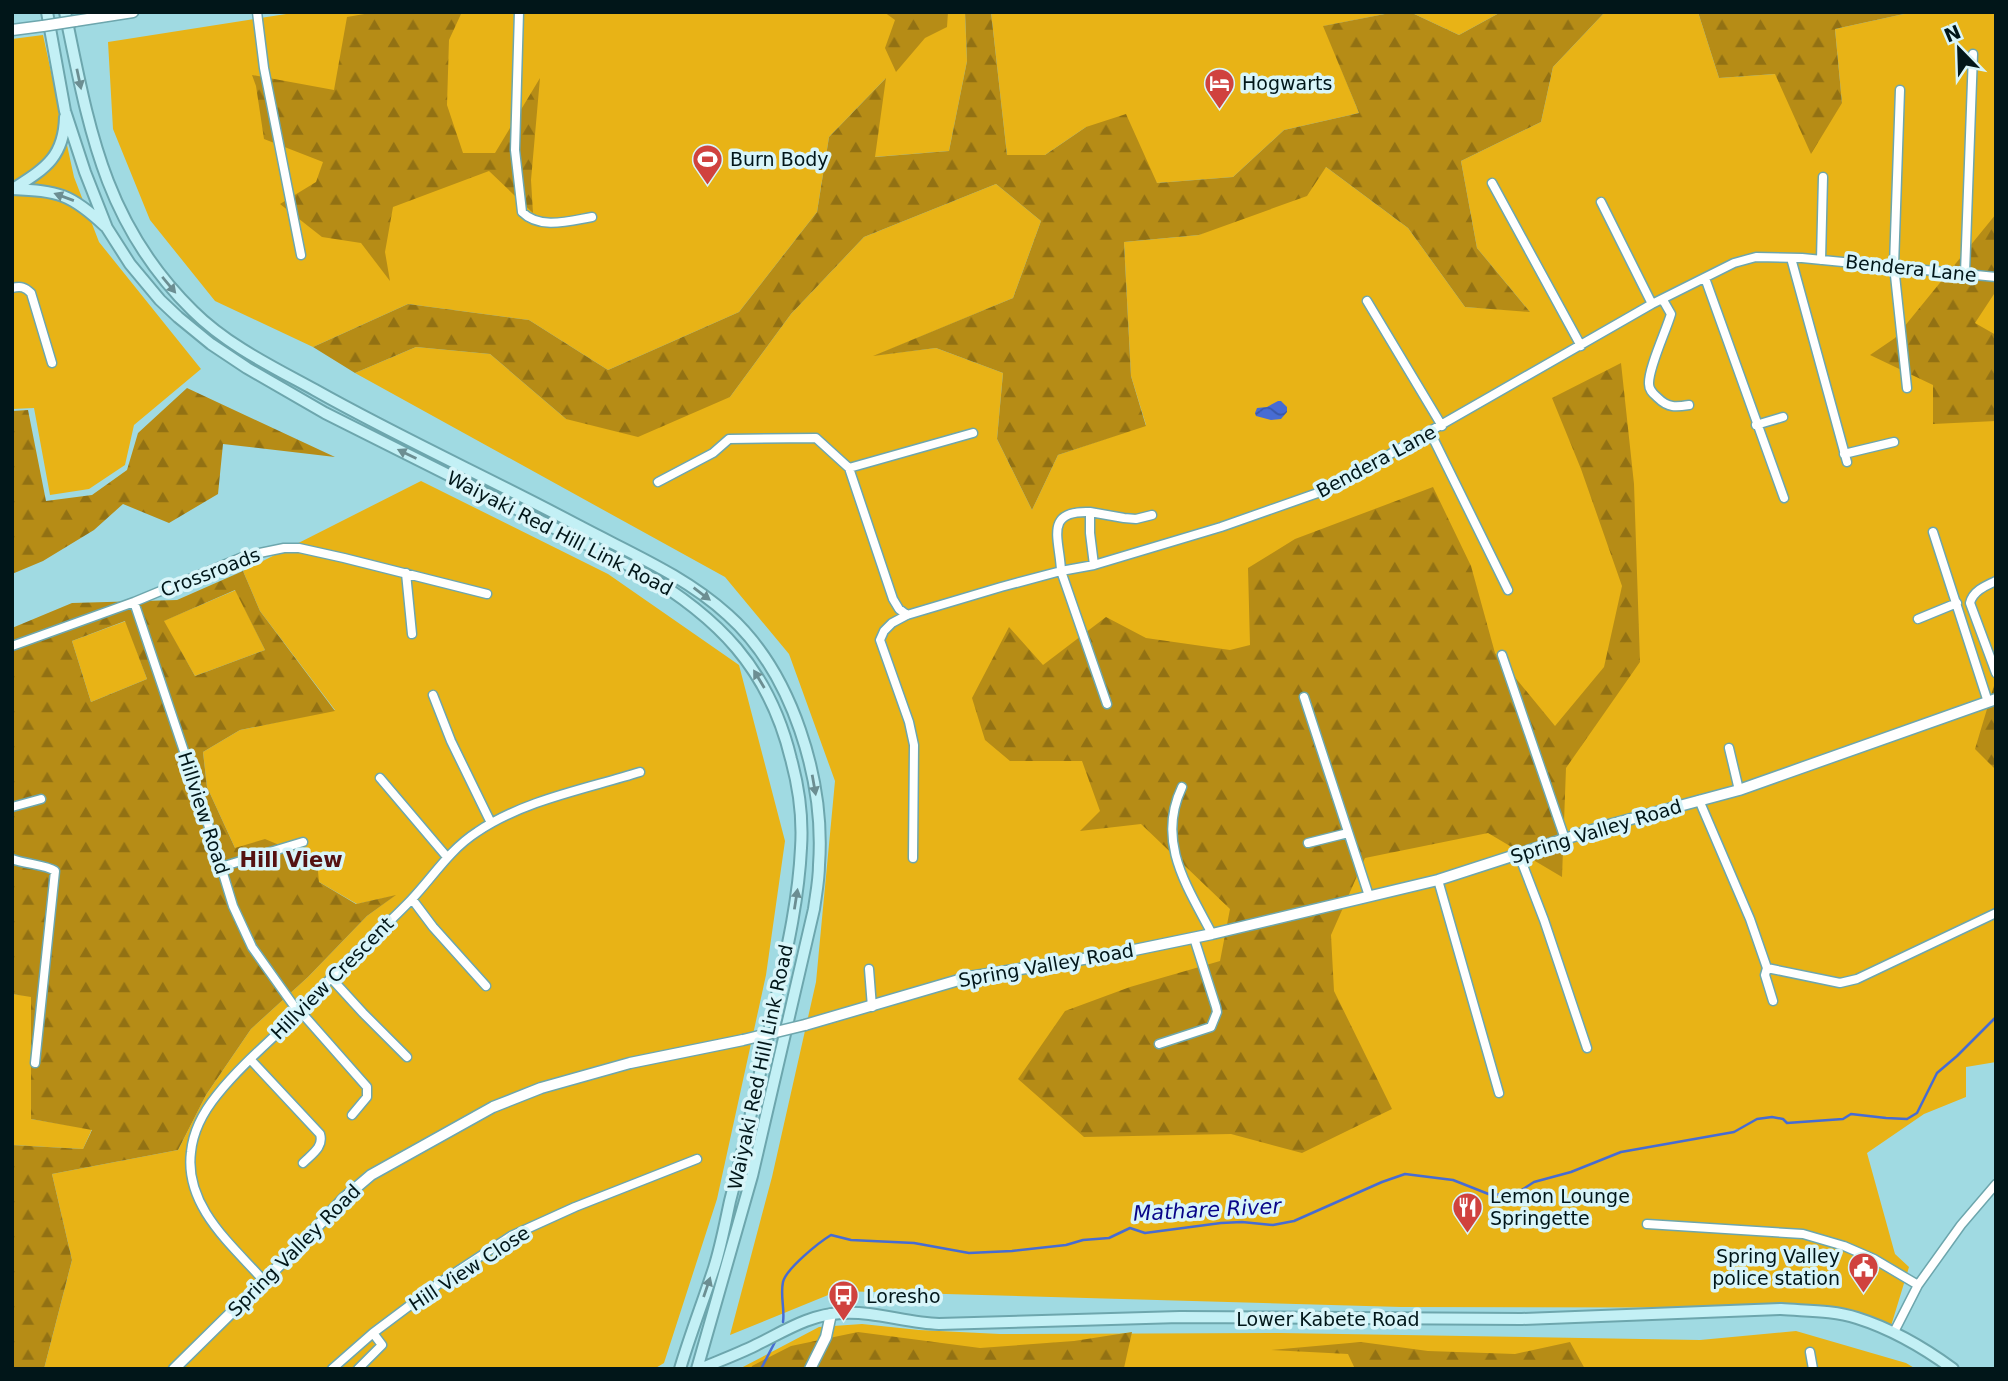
<svg xmlns="http://www.w3.org/2000/svg" width="2008" height="1381" font-family="'DejaVu Sans',sans-serif">
  <defs>
    <pattern id="forest-firs" width="22" height="20" patternUnits="userSpaceOnUse" patternTransform="scale(1.75)"><rect width="22" height="20" fill="#b68c16"/><path d="M5 1l3.5 6h-7zM16 11l3.5 6h-7z" fill="#927113"/></pattern>
    <pattern id="water-waves" width="16" height="10" patternUnits="userSpaceOnUse" patternTransform="scale(1.75)"><rect width="16" height="10" fill="#476cd3"/><path d="M0 5q4-4 8 0t8 0" fill="none" stroke="#3958aa"/></pattern>
  </defs>
  <rect width="100%" height="100%" fill="#a0dae2"/>
  <path fill="#e8b316" d="M299,12H965L967,61L949,151L874,157L885,79L829,137L817,212L739,312L608,370L529,320L408,304L313,347L215,301L150,220L113,129L108,42Z
    M991,12H1395L1324,26L1359,113L1284,130L1233,177L1157,183L1086,127L1045,155H1007Z
    M1410,12H1501L1459,35Z
    M1605,12H1698L1719,78L1775,74L1842,103L1835,29L1913,12H1996V1062L1966,1067V1097L1924,1114L1867,1153L1895,1254L1909,1267L1891,1326L1842,1308L1401,1307L838,1291L730,1335L772,1177L816,982L835,781L789,654L725,577L355,373L416,347L490,354L566,419L730,397L791,314L864,237L996,184L1041,221L1013,298L877,355L936,348L1003,373L997,439L1032,510L1058,455L1146,425L1131,376L1124,242L1199,235L1326,167L1408,228L1465,307L1529,311L1477,248L1461,161L1541,122L1553,67Z
    M43,35L74,177L99,242L201,369L134,425L125,465L89,489L50,495L34,408L12,409V39Z
    M421,481L608,574L739,665L785,841L766,975L717,1199L664,1363L654,1369H44L72,1260L52,1174L178,1150L206,1095L251,1029L308,977L367,916L394,896L357,904L319,882L235,848L207,787L203,752L240,730L335,710L260,611L243,571Z
    M236,590L265,650L195,676L163,621Z
    M126,621L147,679L91,702L72,641Z
    M12,994L31,996V1119L92,1129L83,1149L12,1145Z
    M862,1324L919,1330L1000,1334L1280,1333L1700,1340L1796,1331L1906,1363L1916,1369H739L819,1327Z"/>
  <path fill="url(#forest-firs)" fill-rule="evenodd" d="M376,12H464L461,14L449,40L447,105L463,153H495L540,78L531,180L533,213L489,171L393,207L385,252L390,281L361,243L322,237L280,204L316,182L323,162L264,139L256,86L252,75L334,90L347,17Z
    M884,12H948L947,27L925,38L896,72L885,48L895,20Z
    M965,12H991L1007,155H1045L1086,127L1126,114L1157,183L1233,177L1284,130L1359,113L1323,26L1395,12H1410L1459,35L1501,12H1605L1553,67L1541,122L1461,161L1477,248L1530,312L1465,307L1408,228L1326,167L1307,196L1199,235L1124,242L1131,376L1146,426L1058,455L1032,510L997,439L1003,373L936,348L873,356L1013,298L1041,221L996,184L864,237L791,314L730,397L638,437L566,419L490,354L416,347L355,373L313,347L408,304L529,320L608,370L739,312L817,212L829,137L886,78L875,157L949,151L967,61Z
    M1698,12H1913L1835,29L1842,103L1811,154L1775,74L1719,78Z
    M1996,214V291L1975,323L1996,335V421L1933,424V385L1870,355L1895,338Z
    M1621,363L1634,484L1640,662L1566,768L1562,877L1488,833L1365,858L1331,935L1334,991L1392,1109L1302,1153L1231,1134L1084,1137L1018,1079L1065,1011L1130,987L1220,961L1230,909L1141,824L1080,831L1100,811L1082,761H1010L985,740L972,698L1009,627L1043,665L1106,617L1146,638L1230,650L1250,645L1248,568L1295,539L1433,487L1471,566L1495,653L1555,726L1604,667L1622,586L1581,469L1552,398Z
    M187,388L335,457L223,444L218,494L169,523L123,504L94,530L43,561L12,574V411L28,410L46,501L92,495L127,470L138,433Z
    M243,571L260,611L335,711L240,730L203,752L207,787L235,848L265,839L317,861L319,882L356,904L396,895L367,916L308,977L251,1029L206,1095L178,1150L52,1174L72,1260L44,1369H12V1145L83,1149L92,1130L31,1119V997L12,994V628L72,603L177,600ZM235,590L265,650L195,676L164,621ZM125,621L147,679L91,702L72,641Z
    M1996,679V770L1975,749Z
    M858,1332L980,1348L1074,1341L1132,1332L1124,1368L1122,1369H751L752,1366L791,1346Z
    M1361,1342L1428,1351L1515,1354L1570,1342L1585,1369H1355L1348,1354L1271,1350Z"/>
  <path fill="url(#water-waves)" d="M1278,401H1281L1287,407V412L1281,419L1271,420L1256,416L1255,413L1257,408L1267,407Z"/>
  <g fill="none" stroke-linecap="round" stroke-linejoin="round">
    <path stroke="#476cd3" stroke-width="2.5" d="M783,1322C785,1309 780,1296 783,1282C786,1269 818,1243 831,1235L851,1240L914,1243L969,1253L1012,1251L1066,1245L1083,1240L1109,1238L1130,1228L1145,1233L1221,1223L1242,1222L1273,1225L1294,1221L1382,1182L1405,1174L1453,1180L1491,1195L1517,1193L1534,1182L1571,1172L1621,1152L1734,1132L1757,1119L1772,1117L1783,1119L1787,1123L1843,1119L1851,1114L1886,1118L1907,1119L1917,1113L1937,1073L1957,1056L1996,1017
      M761,1369L776,1340"/>
    <defs>
      <path id="minor" d="M257,12L264,68L301,255
        M519,12L515,150L522,212C540,230 569,221 592,217
        M1900,90L1894,266L1907,388
        M1492,183L1581,346
        M1601,202L1652,304
        M1791,258L1847,462
        M1821,260L1823,177
        M1965,273L1973,54
        M1705,278L1784,498
        M12,288C21,286 25,287 31,293L52,363
        M1663,300L1671,314C1666,331 1648,369 1649,384C1649,391 1654,394 1658,398C1668,408 1676,407 1689,405
        M1367,301L1442,426
        M1756,425L1783,417
        M1430,432L1508,590
        M1844,454L1894,442
        M849,468L893,599L899,609L907,615
        M658,482L713,453L729,439L816,438L849,468L973,433
        M1090,512C1043,510 1060,540 1061,571L1107,704
        M1933,532L1988,702
        M1094,565L1090,533V512L1124,518L1136,519L1152,515
        M406,573L412,634
        M1996,581C1985,586 1973,591 1970,603L1996,673
        M134,602L204,811L233,906L252,947L299,1013
        M1918,619L1957,603
        M12,646L134,602L245,556L284,548H299L344,558L487,594
        M1502,655L1565,839
        M433,695L451,741L491,823
        M1304,697L1369,896
        M1729,748L1739,790
        M380,778L447,857
        M1182,787C1156,842 1187,886 1212,934
        M1699,800L1750,919L1767,968L1840,983L1857,979L1996,913
        M12,807L41,799
        M1308,843L1348,833
        M1519,855L1544,920L1587,1048
        M913,858L914,745L909,722L880,640L884,631L892,623L907,615L1001,587L1061,571L1094,565L1221,527L1329,489L1652,304L1734,263L1756,257L1802,258L1996,277
        M12,859C25,864 47,865 55,871L35,1063
        M221,867L303,842
        M1438,880L1499,1093
        M412,899L433,927L486,986
        M1767,968L1765,975L1773,1001
        M869,969L872,1007
        M331,978L363,1013L407,1057
        M300,1011L367,1087V1097L352,1115
        M1159,1044L1211,1027L1217,1012L1216,1007L1194,938
        M250,1059L320,1134C324,1147 312,1154 303,1163
        M1647,1224L1803,1234L1844,1246L1874,1259L1918,1285
        M264,1281C232,1245 184,1206 191,1152C193,1132 204,1111 217,1095C241,1065 271,1040 299,1013C310,1002 320,989 331,978C357,951 385,927 411,900C433,877 449,850 477,832C524,800 586,789 640,772
        M1894,1332L1918,1285L1961,1225L1996,1184
        M1810,1352L1813,1369
        M332,1369L373,1333L441,1282L511,1236L575,1207L697,1159
        M358,1369L382,1345L373,1333"/>
      <path id="tertiary" d="M75,21L133,12
        M12,30L43,26
        M805,1025L969,977L1115,954L1212,934L1438,880L1605,826L1739,790L1996,699
        M174,1369L300,1245L344,1198L371,1175L493,1107L541,1088L630,1063L743,1040
        M810,1369L826,1337L831,1314"/>
      <path id="secondary" d="M47,12L65,111L85,172L107,228L130,264L160,300L178,317L211,344L247,368L325,413L640,571C718,617 769,668 791,759C799,788 803,818 801,848C798,913 780,977 767,1041C755,1095 744,1148 730,1201C725,1224 721,1246 714,1268C703,1302 690,1335 680,1369
        M65,12C89,128 104,224 193,311C227,345 273,367 315,390C402,439 493,480 581,527C632,554 685,576 728,615C793,673 825,781 819,865C819,880 816,894 814,909L752,1176L697,1369
        M12,189C59,191 71,194 105,226
        M13,189C44,169 64,158 65,117
        M700,1369C719,1361 738,1354 756,1345C783,1332 810,1314 842,1313C874,1311 907,1323 939,1324L1180,1317L1522,1319L1781,1309C1806,1311 1833,1310 1857,1318C1892,1329 1923,1347 1953,1369"/>
    </defs>
    <use href="#minor" stroke="#6da6ad" stroke-width="11"/>
    <use href="#tertiary" stroke="#6da6ad" stroke-width="13"/>
    <use href="#secondary" stroke="#6da6ad" stroke-width="14"/>
    <use href="#minor" stroke="#fff" stroke-width="8"/>
    <use href="#tertiary" stroke="#fff" stroke-width="10"/>
    <use href="#secondary" stroke="#c3f0f5" stroke-width="10"/>
    <defs>
      <path id="tertiary-bridge" d="M43,26L75,21
        M743,1040L805,1025"/>
    </defs>
    <use href="#tertiary-bridge" stroke="#6da6ad" stroke-width="13" stroke-linecap="butt"/>
    <use href="#tertiary-bridge" stroke="#fff" stroke-width="10"/>
  </g>
  <defs><path id="oneway-solid" d="M-6-.8H1V-3.2L6.5 0L1 3.2V.8H-6Z" transform="scale(1.75)"/></defs>
  <g fill="#6c8e92">
    <use href="#oneway-solid" transform="translate(79 79) rotate(78)"/>
    <use href="#oneway-solid" transform="translate(64 197) rotate(-160)"/>
    <use href="#oneway-solid" transform="translate(169 285) rotate(50)"/>
    <use href="#oneway-solid" transform="translate(407 454) rotate(-154)"/>
    <use href="#oneway-solid" transform="translate(702 594) rotate(37)"/>
    <use href="#oneway-solid" transform="translate(759 679) rotate(-121)"/>
    <use href="#oneway-solid" transform="translate(814 785) rotate(80)"/>
    <use href="#oneway-solid" transform="translate(796 899) rotate(-81)"/>
    <use href="#oneway-solid" transform="translate(707 1287) rotate(-71)"/>
  </g>
  <defs>
    <symbol id="hotel-pin" viewBox="-11 -11 22 30"><path d="M0 17L-7.5 6A9.5 9.5 0 1 1 7.5 6Z" fill="#d0423e" stroke="#d9f5f9"/><path d="M-6-4.5h1.5V1H6V5H4.5V3h-9V5H-6ZM-4 0a1.8 1.8 0 1 1 3.6 0ZM.5 0V-2.5h3Q6-2.5 6 0Z" fill="#fff"/></symbol>
    <symbol id="stadium-pin" viewBox="-11 -11 22 30"><path d="M0 17L-7.5 6A9.5 9.5 0 1 1 7.5 6Z" fill="#d0423e" stroke="#d9f5f9"/><path d="M0-5a6.5 5 0 1 0 0 10a6.5 5 0 1 0 0-10ZM-3.5-1.8h7v3.6h-7Z" fill="#fff"/></symbol>
    <symbol id="restaurant-pin" viewBox="-11 -11 22 30"><path d="M0 17L-7.5 6A9.5 9.5 0 1 1 7.5 6Z" fill="#d0423e" stroke="#d9f5f9"/><path d="M-5-6h1v4h1v-4h1v4h1v-4h1v5L-1.5 .5V6h-2V.5L-5-1ZM5-6V6H3V1.5H1.5Q1.5-4 5-6Z" fill="#fff"/></symbol>
    <symbol id="civic-pin" viewBox="-11 -11 22 30"><path d="M0 17L-7.5 6A9.5 9.5 0 1 1 7.5 6Z" fill="#d0423e" stroke="#d9f5f9"/><path d="M-.6-6.5H3V-4.5H.6V-3L4-1V1h2V6H-6V1h2V-1L-.6-3ZM-1.2 2.5V6h2.4V2.5Z" fill="#fff"/></symbol>
    <symbol id="bus-pin" viewBox="-11 -11 22 30"><path d="M0 17L-7.5 6A9.5 9.5 0 1 1 7.5 6Z" fill="#d0423e" stroke="#d9f5f9"/><path d="M-5-6H5V4H4V6H2V4H-2V6H-4V4H-5ZM-3.5-4V0h7V-4ZM-3.5 1.2v1.5H-2V1.2ZM2 1.2v1.5H3.5V1.2Z" fill="#fff"/></symbol>
  </defs>
  <g fill-rule="evenodd">
    <use href="#hotel-pin" x="1202" y="66" width="35" height="47"/>
    <use href="#stadium-pin" x="690" y="142" width="35" height="47"/>
    <use href="#restaurant-pin" x="1450" y="1190" width="35" height="47"/>
    <use href="#civic-pin" x="1846" y="1250" width="35" height="47"/>
    <use href="#bus-pin" x="826" y="1278" width="35" height="47"/>
  </g>
  <g text-anchor="middle" stroke-width="7" stroke-linejoin="round" paint-order="stroke">
    <g font-size="19" fill="#011619" stroke="#d9f5f9" text-anchor="start">
      <text x="1242" y="90">Hogwarts</text>
      <text x="730" y="166">Burn Body</text>
      <text x="1490" y="1203">Lemon Lounge<tspan x="1490" dy="22">Springette</tspan></text>
      <text x="1840" y="1263" text-anchor="end">Spring Valley<tspan x="1840" dy="22">police station</tspan></text>
      <text x="866" y="1303">Loresho</text>
    </g>
    <g font-size="19" fill="#011619" stroke="#d9f5f9">
      <text transform="translate(1911 268) rotate(6)" y="7">Bendera Lane</text>
      <text transform="translate(1376 461) rotate(-28)" y="7">Bendera Lane</text>
      <text transform="translate(560 533) rotate(27)" y="7">Waiyaki Red Hill Link Road</text>
      <text transform="translate(210 572) rotate(-21)" y="7">Crossroads</text>
      <text transform="translate(204 813) rotate(72)" y="7">Hillview Road</text>
      <text transform="translate(1596 831) rotate(-17)" y="7">Spring Valley Road</text>
      <text transform="translate(1046 965) rotate(-10)" y="7">Spring Valley Road</text>
      <text transform="translate(332 978) rotate(-45)" y="7">Hillview Crescent</text>
      <text transform="translate(760 1067) rotate(-78)" y="7">Waiyaki Red Hill Link Road</text>
      <text transform="translate(294 1250) rotate(-45)" y="7">Spring Valley Road</text>
      <text transform="translate(469 1268) rotate(-33)" y="7">Hill View Close</text>
      <text x="1328" y="1326">Lower Kabete Road</text>
    </g>
    <g font-size="21" font-weight="bold" fill="#561211" stroke="#d9f5f9">
      <text x="291" y="867">Hill View</text>
    </g>
    <g font-size="21" font-style="italic" fill="#080589" stroke="#d9f5f9">
      <text transform="translate(1207 1210) rotate(-3)" y="7">Mathare River</text>
    </g>
  </g>
  <rect width="2008" height="1381" fill="none" stroke="#011619" stroke-width="28"/>
  <g transform="translate(1959 49) rotate(337)" stroke="#d9f5f9" stroke-width="5" paint-order="stroke">
  <path d="M0-5L12 26L0 18L-12 26Z" fill="#011619"/>
  <text y="-10" font-size="19" font-weight="bold" text-anchor="middle" fill="#011619">N</text>
  </g>
</svg>
